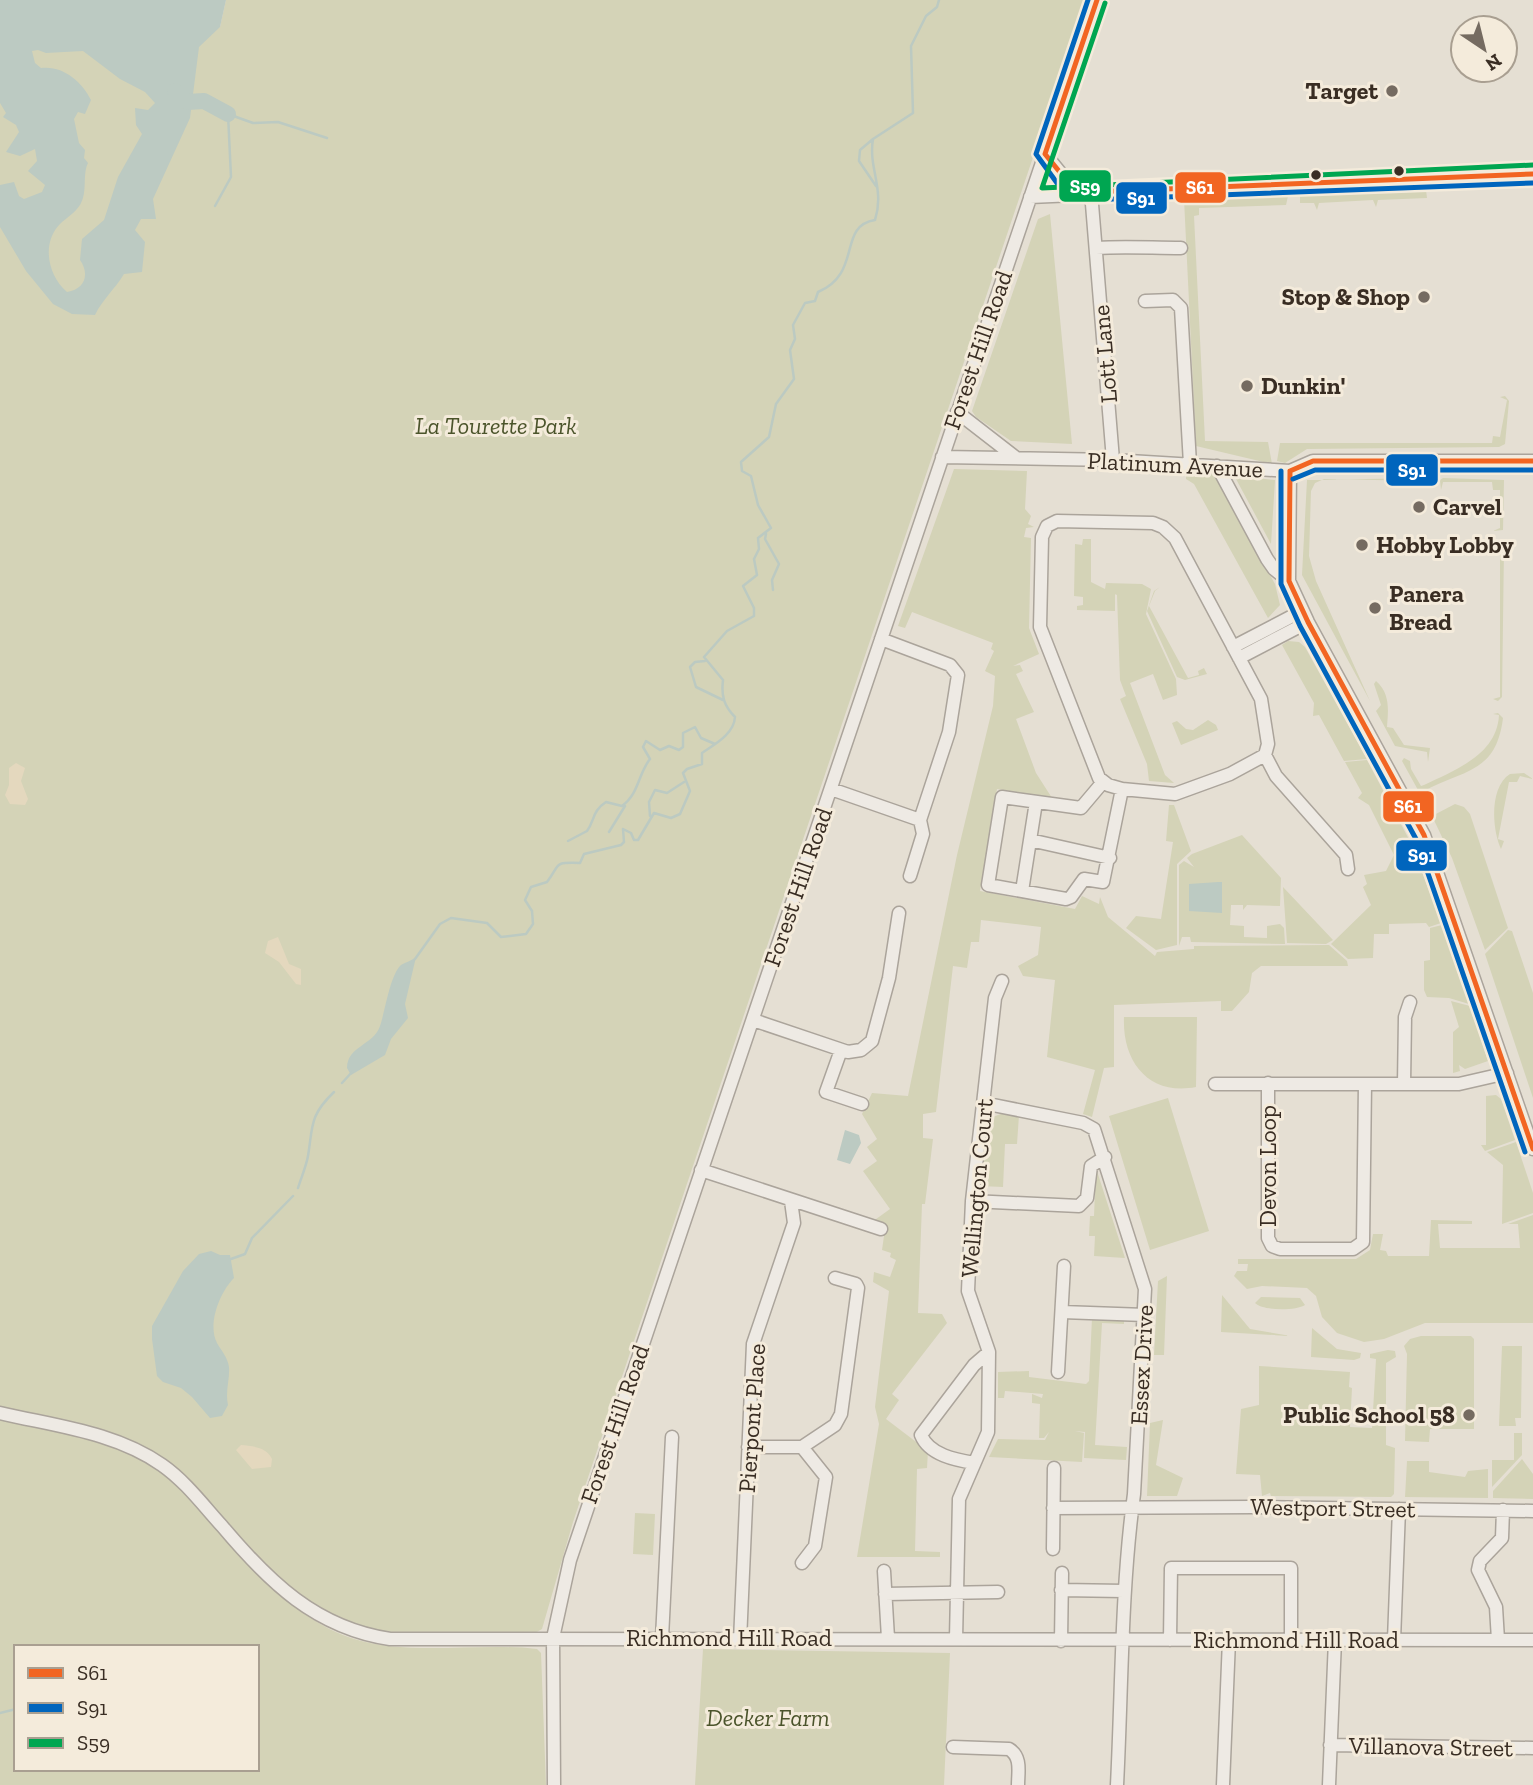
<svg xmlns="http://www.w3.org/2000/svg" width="1533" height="1785" font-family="'Zilla Slab',serif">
  <rect width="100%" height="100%" fill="#e5dfd3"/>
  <path fill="#d4d3b7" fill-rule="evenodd" d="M226,0H1086L573,1522L542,1629L535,1633L385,1635L333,1619L280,1582L169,1463L0,1407V53L220,27Z
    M1426,190L1427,198L1378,200L1376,207L1373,200L1319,203L1317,210L1314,203H1300V195Z
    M1288,196L1286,205L1199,208V215L1194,216L1205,441L1268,442L1272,464L1196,446L1184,199Z
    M1050,214L1072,444L1011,441L976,417L972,411L1038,219Z
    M1505,396L1509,401L1505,444L1499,447L1307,449L1285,463L1277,461L1280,443H1492L1493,436L1500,437L1507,400L1500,397Z
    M954,469L1027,471L1025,509L1031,516L1028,524L1034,527L1026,528L1024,537L1031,538L1029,628L1039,654L1013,666L1020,665L1023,671L1016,674L1034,712L1016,719L1036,773L1052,798L997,789L980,891L1075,909L1082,896L1099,904L1100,897L1108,917L1155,956L1157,952L1194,949V946L1329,945L1347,961L1348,966H1261L1252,973L1249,992L1232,1011H1221V1001L1114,1005V1067L1104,1068L1092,1117L1083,1114L1095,1070L1047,1057L1055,980L1023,976L1018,966L1038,955L1041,927L981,920L979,942H971L967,968L953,966L936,1112L923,1114V1138L933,1139L925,1204H922L918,1313L942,1314L947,1323L892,1394L899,1400L886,1419L928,1451L927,1468L917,1469L915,1551L940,1552V1557H857L879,1424L875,1407L889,1291L873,1282L874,1272L890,1277L896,1260L890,1257L891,1253L882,1250L884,1236L872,1222L890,1209L863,1171L877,1161L867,1147L877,1139L862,1114L872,1093L908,1096L957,855L993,706L995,676L985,671L994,651L991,649L993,643L912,612L905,628L898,626Z
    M1206,472L1215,475L1275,584L1280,605L1268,618L1194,484L1186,479V475L1203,476Z
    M1238,476L1275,480L1271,544L1236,479Z
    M1425,478V481L1324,479L1315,483L1311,491L1309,556L1316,581L1370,701L1302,575L1307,480Z
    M1443,478L1504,480L1503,530L1493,531L1500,528V490H1493L1492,482H1443L1441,490L1440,480Z
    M1083,539H1091V582L1115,594V611L1077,610V606L1083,605V597L1074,596L1075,544L1082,545Z
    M1494,542L1504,547L1502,697L1498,701L1493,699L1500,697V547L1493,546Z
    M1106,583L1142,584L1151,589L1146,614L1176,679L1177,695L1163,700L1153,674L1130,683L1165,775L1174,783L1149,781L1147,764L1120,699L1126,696L1120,680L1117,595L1105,589Z
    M1160,587L1155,591L1149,606L1188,678L1199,675L1198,671L1204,668L1207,674L1185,680L1177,677L1147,611L1154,591Z
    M1288,641L1299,642L1305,647L1367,759L1344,761L1319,715L1313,716L1314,703L1282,645Z
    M1376,681C1391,694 1388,712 1387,727L1393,728L1404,745L1430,748L1428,762L1427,752L1395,746L1376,711L1381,705L1374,684Z
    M1498,713L1503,718C1496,774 1464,769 1422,792L1418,790L1402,761L1404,758L1410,761L1411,769L1421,786L1424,785C1455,770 1497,755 1499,715L1493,714Z
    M1208,720L1216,725L1218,730L1181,745L1172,723L1177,721L1186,729L1193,730Z
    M1367,760L1412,845L1441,923L1429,927L1426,923L1389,924V934H1374L1373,958L1348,959L1331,944L1371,905L1363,887L1367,884L1364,875L1386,871L1394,855L1369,805L1358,798L1362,793L1345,762Z
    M1524,773L1533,779L1520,776L1517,782H1509L1498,839L1504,841L1501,849C1492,830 1489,787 1510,774Z
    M1455,804L1464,807L1470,814L1508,928L1485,950L1452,858L1432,816Z
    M1169,805H1174L1191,851L1177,864V945L1156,950L1126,928L1136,916L1161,919L1173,842L1166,841Z
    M1242,835L1281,878L1280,906L1247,905L1243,910V905H1231L1230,925L1244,926V937L1267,938V926L1280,924L1284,928L1285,944L1191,942L1190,937H1182L1179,946V865L1184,861L1194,867L1187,858L1192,854Z
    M1283,887L1333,940L1326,944L1287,943Z
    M1442,925L1469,1004L1449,998L1427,997L1424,990V961L1430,960V928Z
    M1508,930L1512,931L1533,993V1098L1485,954Z
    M1451,1001L1470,1006L1488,1061L1465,1069L1459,1065L1460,1071L1453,1073V1032L1459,1027Z
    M1124,1017H1197L1196,1087C1149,1096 1122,1062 1124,1017Z
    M1496,1095L1501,1099L1515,1140L1485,1151L1481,1145H1486V1096Z
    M1168,1098L1209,1231L1150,1250L1109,1116Z
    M1003,1113L1019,1115L1017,1144H1005L1003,1187L980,1186L989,1126L993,1117Z
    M1516,1142L1533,1193V1213L1502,1224L1503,1165L1487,1152Z
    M1096,1168L1125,1258L1094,1256L1095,1236H1089L1090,1216H1094Z
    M1533,1215V1323H1425L1384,1339L1364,1342L1337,1333L1322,1317L1316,1296L1307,1288L1262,1286L1247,1289L1234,1276L1237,1271H1247L1248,1264H1238V1259H1356L1370,1250L1373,1234H1383L1380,1250L1386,1251L1388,1256H1429L1431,1220L1472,1221V1224H1438L1440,1248H1520L1518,1224H1508Z
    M1167,1276L1164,1355H1154L1158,1281Z
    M1222,1295L1250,1329L1291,1336L1221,1332Z
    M1261,1297L1300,1298L1305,1305C1296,1311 1263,1311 1255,1303Z
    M1092,1318L1124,1320V1324L1102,1323L1095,1445L1127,1447L1126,1460L1084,1458L1085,1432L1075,1431L1084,1433L1082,1462L989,1457L998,1439L1045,1440L1049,1432L1044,1438H1039L1040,1404L1032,1403V1394L1042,1398L1043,1394L1005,1391L1004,1398H998V1372L1029,1371V1377L1086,1384L1089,1381Z
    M1312,1328L1337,1349L1361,1353L1360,1358L1354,1360L1311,1357Z
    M1421,1336H1471L1474,1339V1429H1430L1429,1442L1405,1441L1407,1354L1404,1346L1410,1339Z
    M1502,1346H1522L1521,1418H1515L1516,1426H1499Z
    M1388,1350L1395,1351L1396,1357L1386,1363V1445L1395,1448L1394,1494L1391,1497L1271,1496L1270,1493L1262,1496L1260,1475L1236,1474L1241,1409L1259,1405V1366L1350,1372L1349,1387L1352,1388L1350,1427L1372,1428L1376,1359L1370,1358V1354Z
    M0,1417C56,1431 118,1439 165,1474C231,1524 269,1610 351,1638C408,1657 479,1642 537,1649L541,1653L546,1785H0ZM16,1647H257V1769H16Z
    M1163,1420L1156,1465L1183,1478L1177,1496H1147L1150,1423Z
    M1514,1433H1522V1455L1492,1487V1460H1514Z
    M1522,1459L1533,1474V1499L1493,1498V1491Z
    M1407,1461H1429V1472L1465,1477L1468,1471L1488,1469V1498L1405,1497Z
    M635,1513L655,1514L653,1555L633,1554Z
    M703,1649L950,1653L944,1785H695Z"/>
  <path fill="#e4d8be" d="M16,763L25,768L21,781L28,799L25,805L10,804L5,795L9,785V768Z
    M278,937L289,964L301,969V985L296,984L279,962L265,953L268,941Z
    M241,1445C252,1446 267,1447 272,1459L271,1467L252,1469L236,1450Z"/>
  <path fill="#bccac2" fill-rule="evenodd" d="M0,0H226L220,27L199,47L190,118L153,199L156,219H141L135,230L145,242L142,272L124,274C115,289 102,300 95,315L72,314L53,304L26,271L0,227V185L14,182L19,196L24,199L42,192L45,185L28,171L37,161L35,149L20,156L6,152L19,132L16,125L3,117L6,113L0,103ZM38,50L46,53L83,51L120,79L145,92L155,103L148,110L135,108L136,125L142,134L118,177L104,220L82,239L80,260C90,274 85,289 67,292C48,276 41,243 60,224C66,218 75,213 80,205C88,192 82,175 88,163L84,158L85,150L79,143L74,119L78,112L85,114L91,100C82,81 62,65 41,68L35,63L32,51Z
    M1218,882H1222V913L1189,911V884Z
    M416,957L405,1004L408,1018L391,1039L385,1055L351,1075L347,1068C347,1046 374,1045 380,1026C385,1012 390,975 401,965C406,962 411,961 416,957Z
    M845,1130L859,1135L861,1143L850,1164L837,1160Z
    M211,1251L220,1255H230L234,1278C220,1292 207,1324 217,1343C221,1350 228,1358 229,1367C230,1380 225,1391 228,1405L222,1416L210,1418L192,1397L181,1388L163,1382L157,1376L152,1339V1326L183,1271L199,1254Z"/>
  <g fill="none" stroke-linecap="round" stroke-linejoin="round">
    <path stroke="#bccac2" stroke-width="2.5" d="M873,139L860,150L859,161L876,186
      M215,206L231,177L228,114L253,123L278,122L327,138
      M766,534L765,539L779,564L772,580L773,590
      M705,661L695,662L690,667L696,687L723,700
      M650,816L649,802L655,790L667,793L684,782
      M609,832L625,806
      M568,841L587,831C595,820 592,811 606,802L622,806C639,794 638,774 650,759L643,747L646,741L660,750L669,746L679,750L683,747V733L695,727L701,738L715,744
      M415,959L440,924L451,918L487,923L501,937L526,934L533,924L532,911L525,900L531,887L547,882C561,864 552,862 580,863L584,854L621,845L624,842L623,829L631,833L634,840H638L654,813L671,818L680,814L690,791L683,773L687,769L702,764V753C715,744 734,734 735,717C724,706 721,696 723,680L704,657L727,631L754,616V608L743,586L757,575L754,559L759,549L758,538L771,528L758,505L751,476L742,471L741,462L769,437L776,404L794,379L790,350L795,339L793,325L805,303L815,301L818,292C863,273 837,226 875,220C885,189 868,168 873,139L913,113L911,46L926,16L937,7L939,0
      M342,1083L352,1072
      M298,1188C301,1178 306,1167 308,1156C313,1126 309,1116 334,1092
      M231,1259L245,1254L252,1238L293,1196
      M0,1713L16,1709"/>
    <path stroke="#bccac2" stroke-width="16" d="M175,91L187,102L204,101L228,114"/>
    <defs>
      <path id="minor" d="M1045,154L1063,176L1091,192
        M1091,192L1113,460
        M1030,197L1533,174
        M1096,248C1125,246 1152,248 1181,248
        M1145,301L1173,300L1181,308L1190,464
        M957,412L1015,457
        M942,457L1113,460L1290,471L1313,461H1533
        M1217,466L1267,559L1274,569L1289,581
        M1290,471L1289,581L1308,622L1424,835L1533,1149
        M1057,521L1153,523L1163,527L1175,538L1261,699L1268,744L1265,755L1230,774L1175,794L1122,789L1108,785L1099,778L1040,627L1042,537L1047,526Z
        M881,639L950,665L958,675L949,732L920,820L923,834L910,876
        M1233,647L1302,611
        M1239,658L1308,622
        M1265,755L1276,776L1346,855L1348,869
        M1103,782L1081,808L1002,797L988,885L1066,899L1071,897L1084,879L1103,882L1122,789
        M831,789L920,820
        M1030,840L1110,858
        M1022,891L1036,802
        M753,1020L848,1052L861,1050L872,1041L889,978L899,913
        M841,1050L826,1092L862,1104
        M1268,1083V1238L1272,1246L1280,1249H1353L1363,1242L1365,1084
        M1215,1084H1459L1507,1073
        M1404,1084L1405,1017L1410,1002
        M983,1103L1083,1123L1094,1129L1145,1289L1134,1494C1121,1590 1122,1688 1117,1785
        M701,1170L881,1229
        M972,1201L1079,1206L1087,1198L1091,1166L1105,1157
        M1062,1312L1145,1315
        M1058,1372L1064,1266
        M0,1413C55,1426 115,1432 162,1465C185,1481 203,1505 222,1526C269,1582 316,1628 390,1639L1533,1640
        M748,1447H802L826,1477L815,1546L802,1563
        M802,1447L835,1425L841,1414L858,1288L856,1284L835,1278
        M974,1463C956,1460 929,1455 921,1435L974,1365L989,1352
        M1053,1508L1253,1507L1533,1511
        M1053,1549L1054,1468
        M884,1571L888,1638
        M1061,1590L1124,1591
        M885,1594L998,1592
        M662,1638L672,1437
        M956,1639L959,1499L988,1432L989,1352L968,1291L972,1201L995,998L1002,981
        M1170,1640L1171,1568H1291V1640
        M1394,1640L1399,1509
        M1498,1640L1496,1607L1478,1570L1480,1561L1502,1538L1503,1510
        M740,1641L753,1344L794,1223L791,1201
        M1061,1641L1062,1573
        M1330,1745L1533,1748
        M953,1747L1009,1749C1022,1757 1018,1772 1018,1785
        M554,1785L553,1638L570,1560L1097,0
        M1223,1785L1229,1640
        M1329,1785L1335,1640"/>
    </defs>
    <use href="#minor" stroke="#aba49b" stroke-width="15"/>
    <use href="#minor" stroke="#eeeae4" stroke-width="12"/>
    <defs>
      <path id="bus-1" d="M1097,0L1045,154L1063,176L1091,192L1533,174
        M1290,471L1289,581L1308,622L1424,835L1533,1149
        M1290,471L1313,461H1533"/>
      <path id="bus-2" d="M1088,0L1036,154L1057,183L1087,200L1533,183
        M1281,471V584L1300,626L1416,839L1525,1152
        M1293,479L1315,470H1533"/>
      <path id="bus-3" d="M1105,3L1042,188L1533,165"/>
    </defs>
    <use href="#bus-1" stroke="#f4ebdb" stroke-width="10"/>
    <use href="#bus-2" stroke="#f4ebdb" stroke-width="10"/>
    <use href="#bus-3" stroke="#f4ebdb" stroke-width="10"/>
    <use href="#bus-1" stroke="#f26522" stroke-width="5"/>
    <use href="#bus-2" stroke="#0065bd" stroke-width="5"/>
    <use href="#bus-3" stroke="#00a651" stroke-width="5"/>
  </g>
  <g fill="#756b61" stroke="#f4ebdb" stroke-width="2.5">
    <circle cx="1392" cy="91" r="7"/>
    <circle cx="1424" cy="297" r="7"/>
    <circle cx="1247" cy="386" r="7"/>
    <circle cx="1419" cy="507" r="7"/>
    <circle cx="1362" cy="545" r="7"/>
    <circle cx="1375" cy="608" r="7"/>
    <circle cx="1469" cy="1415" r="7"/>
  </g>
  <g fill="#392d23" stroke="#f4ebdb" stroke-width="2.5">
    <circle cx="1399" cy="171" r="6"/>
    <circle cx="1316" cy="175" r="6"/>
  </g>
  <g text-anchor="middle" stroke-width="6" stroke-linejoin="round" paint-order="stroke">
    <g font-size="24" font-weight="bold" fill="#392d23" stroke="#f4ebdb" text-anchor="start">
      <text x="1378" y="99" text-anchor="end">Target</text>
      <text x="1410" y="305" text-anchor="end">Stop &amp; Shop</text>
      <text x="1261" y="394">Dunkin'</text>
      <text x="1433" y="515">Carvel</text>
      <text x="1376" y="553">Hobby Lobby</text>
      <text x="1389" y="602">Panera<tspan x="1389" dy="28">Bread</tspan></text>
      <text x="1455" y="1423" text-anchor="end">Public School 58</text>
    </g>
    <g font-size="24" fill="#392d23" stroke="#f4ebdb">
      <text transform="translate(978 350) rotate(-71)" y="8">Forest Hill Road</text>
      <text transform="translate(1105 354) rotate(-95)" y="8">Lott Lane</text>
      <text transform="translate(1175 465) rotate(3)" y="8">Platinum Avenue</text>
      <text transform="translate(798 887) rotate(-71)" y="8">Forest Hill Road</text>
      <text transform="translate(1268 1166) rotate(-90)" y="8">Devon Loop</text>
      <text transform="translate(977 1188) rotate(-85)" y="8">Wellington Court</text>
      <text transform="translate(1142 1365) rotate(-87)" y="8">Essex Drive</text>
      <text transform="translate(752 1418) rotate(-86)" y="8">Pierpont Place</text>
      <text transform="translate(615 1424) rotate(-71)" y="8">Forest Hill Road</text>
      <text transform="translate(1333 1508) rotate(1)" y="8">Westport Street</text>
      <text x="729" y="1646">Richmond Hill Road</text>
      <text x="1296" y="1648">Richmond Hill Road</text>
      <text transform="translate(1431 1747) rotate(1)" y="8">Villanova Street</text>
    </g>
    <g font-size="24" font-style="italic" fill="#4b542b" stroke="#f4ebdb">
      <text x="496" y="434">La Tourette Park</text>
      <text x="768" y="1726">Decker Farm</text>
    </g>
  </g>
  <g stroke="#f4ebdb" stroke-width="2.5">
    <rect x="1058" y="169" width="54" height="34" rx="7" fill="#00a651"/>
    <rect x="1174" y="171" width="53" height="33" rx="7" fill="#f26522"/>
    <rect x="1115" y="181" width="53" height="34" rx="7" fill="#0065bd"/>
    <rect x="1385" y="453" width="54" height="34" rx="7" fill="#0065bd"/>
    <rect x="1382" y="790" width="53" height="33" rx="7" fill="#f26522"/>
    <rect x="1395" y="839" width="53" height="33" rx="7" fill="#0065bd"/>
  </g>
  <g font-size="19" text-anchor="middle" font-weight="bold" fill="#fff">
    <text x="1085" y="193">S59</text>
    <text x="1200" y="194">S61</text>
    <text x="1141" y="205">S91</text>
    <text x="1412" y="477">S91</text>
    <text x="1408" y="813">S61</text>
    <text x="1422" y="862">S91</text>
  </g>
  <rect x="14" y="1645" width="245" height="126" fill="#f4ebdb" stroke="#a99f91" stroke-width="2"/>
  <rect x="28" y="1668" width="35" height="10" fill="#f26522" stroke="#a99f91" stroke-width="2"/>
  <text x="77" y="1680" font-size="21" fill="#392d23">S61</text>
  <rect x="28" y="1703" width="35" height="10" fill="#0065bd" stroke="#a99f91" stroke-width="2"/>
  <text x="77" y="1715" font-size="21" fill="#392d23">S91</text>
  <rect x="28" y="1738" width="35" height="10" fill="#00a651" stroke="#a99f91" stroke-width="2"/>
  <text x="77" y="1750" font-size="21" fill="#392d23">S59</text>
  <g transform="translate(1484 49) rotate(145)"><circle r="33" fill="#f4ebdb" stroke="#a99f91" stroke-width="2"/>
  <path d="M0-5L12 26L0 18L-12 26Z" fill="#756b61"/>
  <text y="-10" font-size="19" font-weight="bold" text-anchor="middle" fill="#392d23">N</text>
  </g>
</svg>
